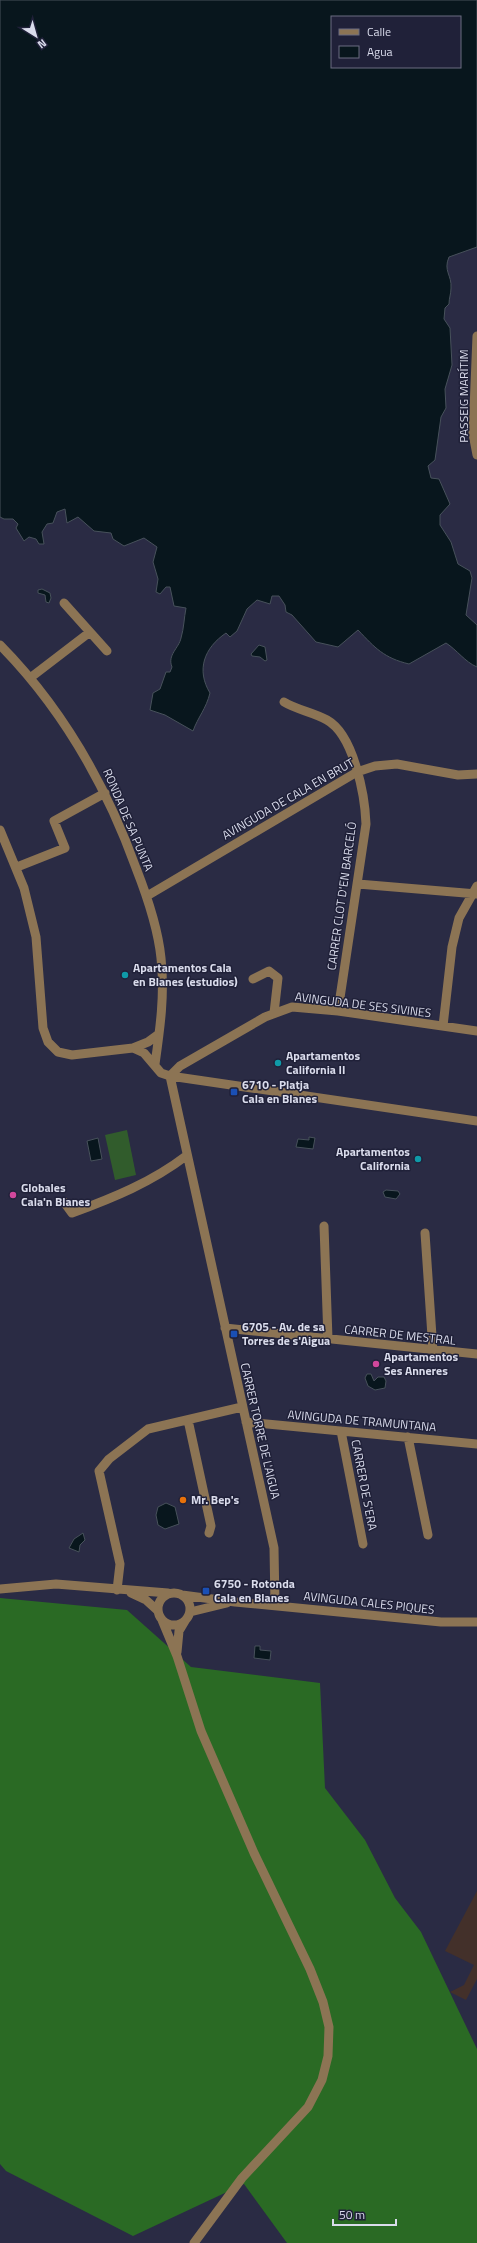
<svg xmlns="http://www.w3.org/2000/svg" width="477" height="2243" font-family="'Titillium Web',sans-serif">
  <rect width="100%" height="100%" fill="#2a2b44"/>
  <path fill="#43302a" d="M477,1891V1979L466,2000L450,1992L464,1985L474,1965L445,1951Z"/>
  <path fill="#315c2c" d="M127,1130L136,1175L115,1180L105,1135Z"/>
  <path fill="#2a6a24" d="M0,1598L127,1610L191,1667L320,1683L325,1788L365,1840L395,1898L421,1932L477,2049V2243H287L244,2184L133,2236L6,2171L0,2164Z"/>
  <path fill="#08161d" stroke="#47515b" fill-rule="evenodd" d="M0,0H477V247L449,257C443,271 452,275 451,288C451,294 449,298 449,304L445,308L444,319L450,328L452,365L445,389L446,408L441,417L435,460L428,466L431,478L439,479L450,504L440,515V525L451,542L458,564L470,571L472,578L466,615L477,625V667C465,662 457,650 446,643L409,664C384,658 375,648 358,630L338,647L316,642L292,615L286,612L285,605L279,596H272L270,604L257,600L247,609L237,631L230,637L226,633C204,648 196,670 210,693C206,709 198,717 193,731L165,715L150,710L153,693L160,689L166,672H170L172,667C167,655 179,648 181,638C184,628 184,618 186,608L174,606L170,587H166L160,594L156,592L158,579L153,562L157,547L144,538L124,546L113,539L111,533L94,531L78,517L67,523L65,509L57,512L53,523L47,524L42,532L44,544H39L36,539L29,537L24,541L16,528L18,524L13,519H4L0,517ZM332,17H460V67H332Z
    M42,589L50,593L51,598L49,603L46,602L45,595L38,593V590Z
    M259,645L265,647L267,660L265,661L260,657L252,656L251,654Z
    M309,1137L315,1138L313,1149L296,1147L298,1139L309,1140Z
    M98,1138L102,1159L91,1161L87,1141Z
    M386,1190L398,1191L400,1194L396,1199L385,1197L383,1192Z
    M371,1374L374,1381L378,1377H384L386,1381L385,1388L375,1390L368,1386L365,1378L367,1374Z
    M166,1503L175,1507L179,1524L165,1529L158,1525L156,1515L158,1507Z
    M83,1533L85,1540L80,1545L79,1552L69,1548L74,1539Z
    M255,1646H260V1650L271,1651L270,1660L254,1658Z"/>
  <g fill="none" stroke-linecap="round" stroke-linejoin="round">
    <path stroke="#8c7454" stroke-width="9" d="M477,336L473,434L477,455
      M64,603L107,651
      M0,645C62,708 106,785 136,868C147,896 158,928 161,958C165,994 160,1029 155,1064
      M30,678L90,632
      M284,702C297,710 313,712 327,720C354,735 365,796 366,824L338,1011
      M0,830L24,888L36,937L43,1028L48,1042L58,1052L72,1055L133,1048L144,1053L161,1073L170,1076L477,1121
      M17,867L65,848L54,821L105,793
      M358,884L477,894
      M147,896L357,772L375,766L397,764L458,775L477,774
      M253,979L269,971L278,978L274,1013
      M443,1026L452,947L459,918L477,886
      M133,1048L148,1042L159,1034
      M170,1076L274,1548L275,1605
      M170,1076L180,1066L265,1017L292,1007L338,1011L477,1031
      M64,1202L72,1213C113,1198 152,1182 186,1156
      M324,1226L328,1339
      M425,1233L433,1351
      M225,1328L477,1354
      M188,1420L211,1526L209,1533
      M246,1422L477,1444
      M341,1431L363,1544
      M408,1437L428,1535
      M0,1589L56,1584L168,1593
      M117,1590L120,1564L99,1471L109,1459L148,1429L242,1407
      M158 1609a16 16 0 1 1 32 0a16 16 0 1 1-32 0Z
      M131,1593L146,1600L157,1610
      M182,1595L235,1602L441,1622H477
      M190,1612L227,1603
      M162,1620L177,1656L201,1731L254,1853L310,1969L323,2002L329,2027L328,2056L322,2080L308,2107L242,2178L194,2243
      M177,1652L179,1631L185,1621"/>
  </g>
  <g fill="#0f9aa8" stroke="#202139" stroke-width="1.5">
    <circle cx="125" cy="975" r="4"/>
    <circle cx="278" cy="1063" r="4"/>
    <circle cx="418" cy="1159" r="4"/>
  </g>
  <g fill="#1a4fb4" stroke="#202139" stroke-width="1.5">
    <rect x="230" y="1088" width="8" height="8" rx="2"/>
    <rect x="230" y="1330" width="8" height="8" rx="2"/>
    <rect x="202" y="1587" width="8" height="8" rx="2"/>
  </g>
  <g fill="#d1479c" stroke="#202139" stroke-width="1.5">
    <circle cx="13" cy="1195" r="4"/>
    <circle cx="376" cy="1364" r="4"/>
  </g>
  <circle fill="#e8710a" stroke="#202139" stroke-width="1.5" cx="183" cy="1500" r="4"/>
  <g text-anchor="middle" stroke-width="3" stroke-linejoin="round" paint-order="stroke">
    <g font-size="12" fill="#dadcec" stroke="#202139">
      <text transform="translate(464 396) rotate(-90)" y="4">PASSEIG MARÍTIM</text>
      <text transform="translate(288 799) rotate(-30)" y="4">AVINGUDA DE CALA EN BRUT</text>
      <text transform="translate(128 820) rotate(67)" y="4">RONDA DE SA PUNTA</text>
      <text transform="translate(342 896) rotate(-82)" y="4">CARRER CLOT D'EN BARCELÓ</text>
      <text transform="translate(363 1005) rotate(7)" y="4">AVINGUDA DE SES SIVINES</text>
      <text transform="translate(400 1335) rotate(6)" y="4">CARRER DE MESTRAL</text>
      <text transform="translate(362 1421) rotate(5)" y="4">AVINGUDA DE TRAMUNTANA</text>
      <text transform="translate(260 1431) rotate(77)" y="4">CARRER TORRE DE L'AIGUA</text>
      <text transform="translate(364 1485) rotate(79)" y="4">CARRER DE S'ERA</text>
      <text transform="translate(369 1603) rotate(6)" y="4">AVINGUDA CALES PIQUES</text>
    </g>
    <g font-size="12" font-weight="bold" fill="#dadcec" stroke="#202139" text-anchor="start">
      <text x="133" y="972">Apartamentos Cala<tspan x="133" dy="14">en Blanes (estudios)</tspan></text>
      <text x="286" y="1060">Apartamentos<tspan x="286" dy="14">California II</tspan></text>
      <text x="242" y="1089">6710 - Platja<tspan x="242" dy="14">Cala en Blanes</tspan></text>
      <text x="410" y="1156" text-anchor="end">Apartamentos<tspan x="410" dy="14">California</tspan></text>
      <text x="21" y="1192">Globales<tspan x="21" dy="14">Cala'n Blanes</tspan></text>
      <text x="242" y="1331">6705 - Av. de sa<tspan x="242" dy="14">Torres de s'Aigua</tspan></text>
      <text x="384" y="1361">Apartamentos<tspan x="384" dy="14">Ses Anneres</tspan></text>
      <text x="191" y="1504">Mr. Bep's</text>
      <text x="214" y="1588">6750 - Rotonda<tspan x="214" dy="14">Cala en Blanes</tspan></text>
    </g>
  </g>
  <rect x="331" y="16" width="130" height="52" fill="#202139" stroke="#6a6c81"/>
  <rect x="339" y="29" width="20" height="6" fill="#8c7454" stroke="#6a6c81"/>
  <text x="367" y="36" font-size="12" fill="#dadcec">Calle</text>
  <rect x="339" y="46" width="20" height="12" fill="#08161d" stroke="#6a6c81"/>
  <text x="367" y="56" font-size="12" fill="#dadcec">Agua</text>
  <g transform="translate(36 36) rotate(143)" stroke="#202139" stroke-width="3" paint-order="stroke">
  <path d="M0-3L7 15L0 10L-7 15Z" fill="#dadcec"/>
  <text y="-6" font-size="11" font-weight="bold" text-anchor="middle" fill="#dadcec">N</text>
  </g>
  <path d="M333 2219v6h63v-6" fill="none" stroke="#dadcec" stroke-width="2"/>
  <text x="339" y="2219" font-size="12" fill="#dadcec" stroke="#202139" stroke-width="3" paint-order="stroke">50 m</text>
</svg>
